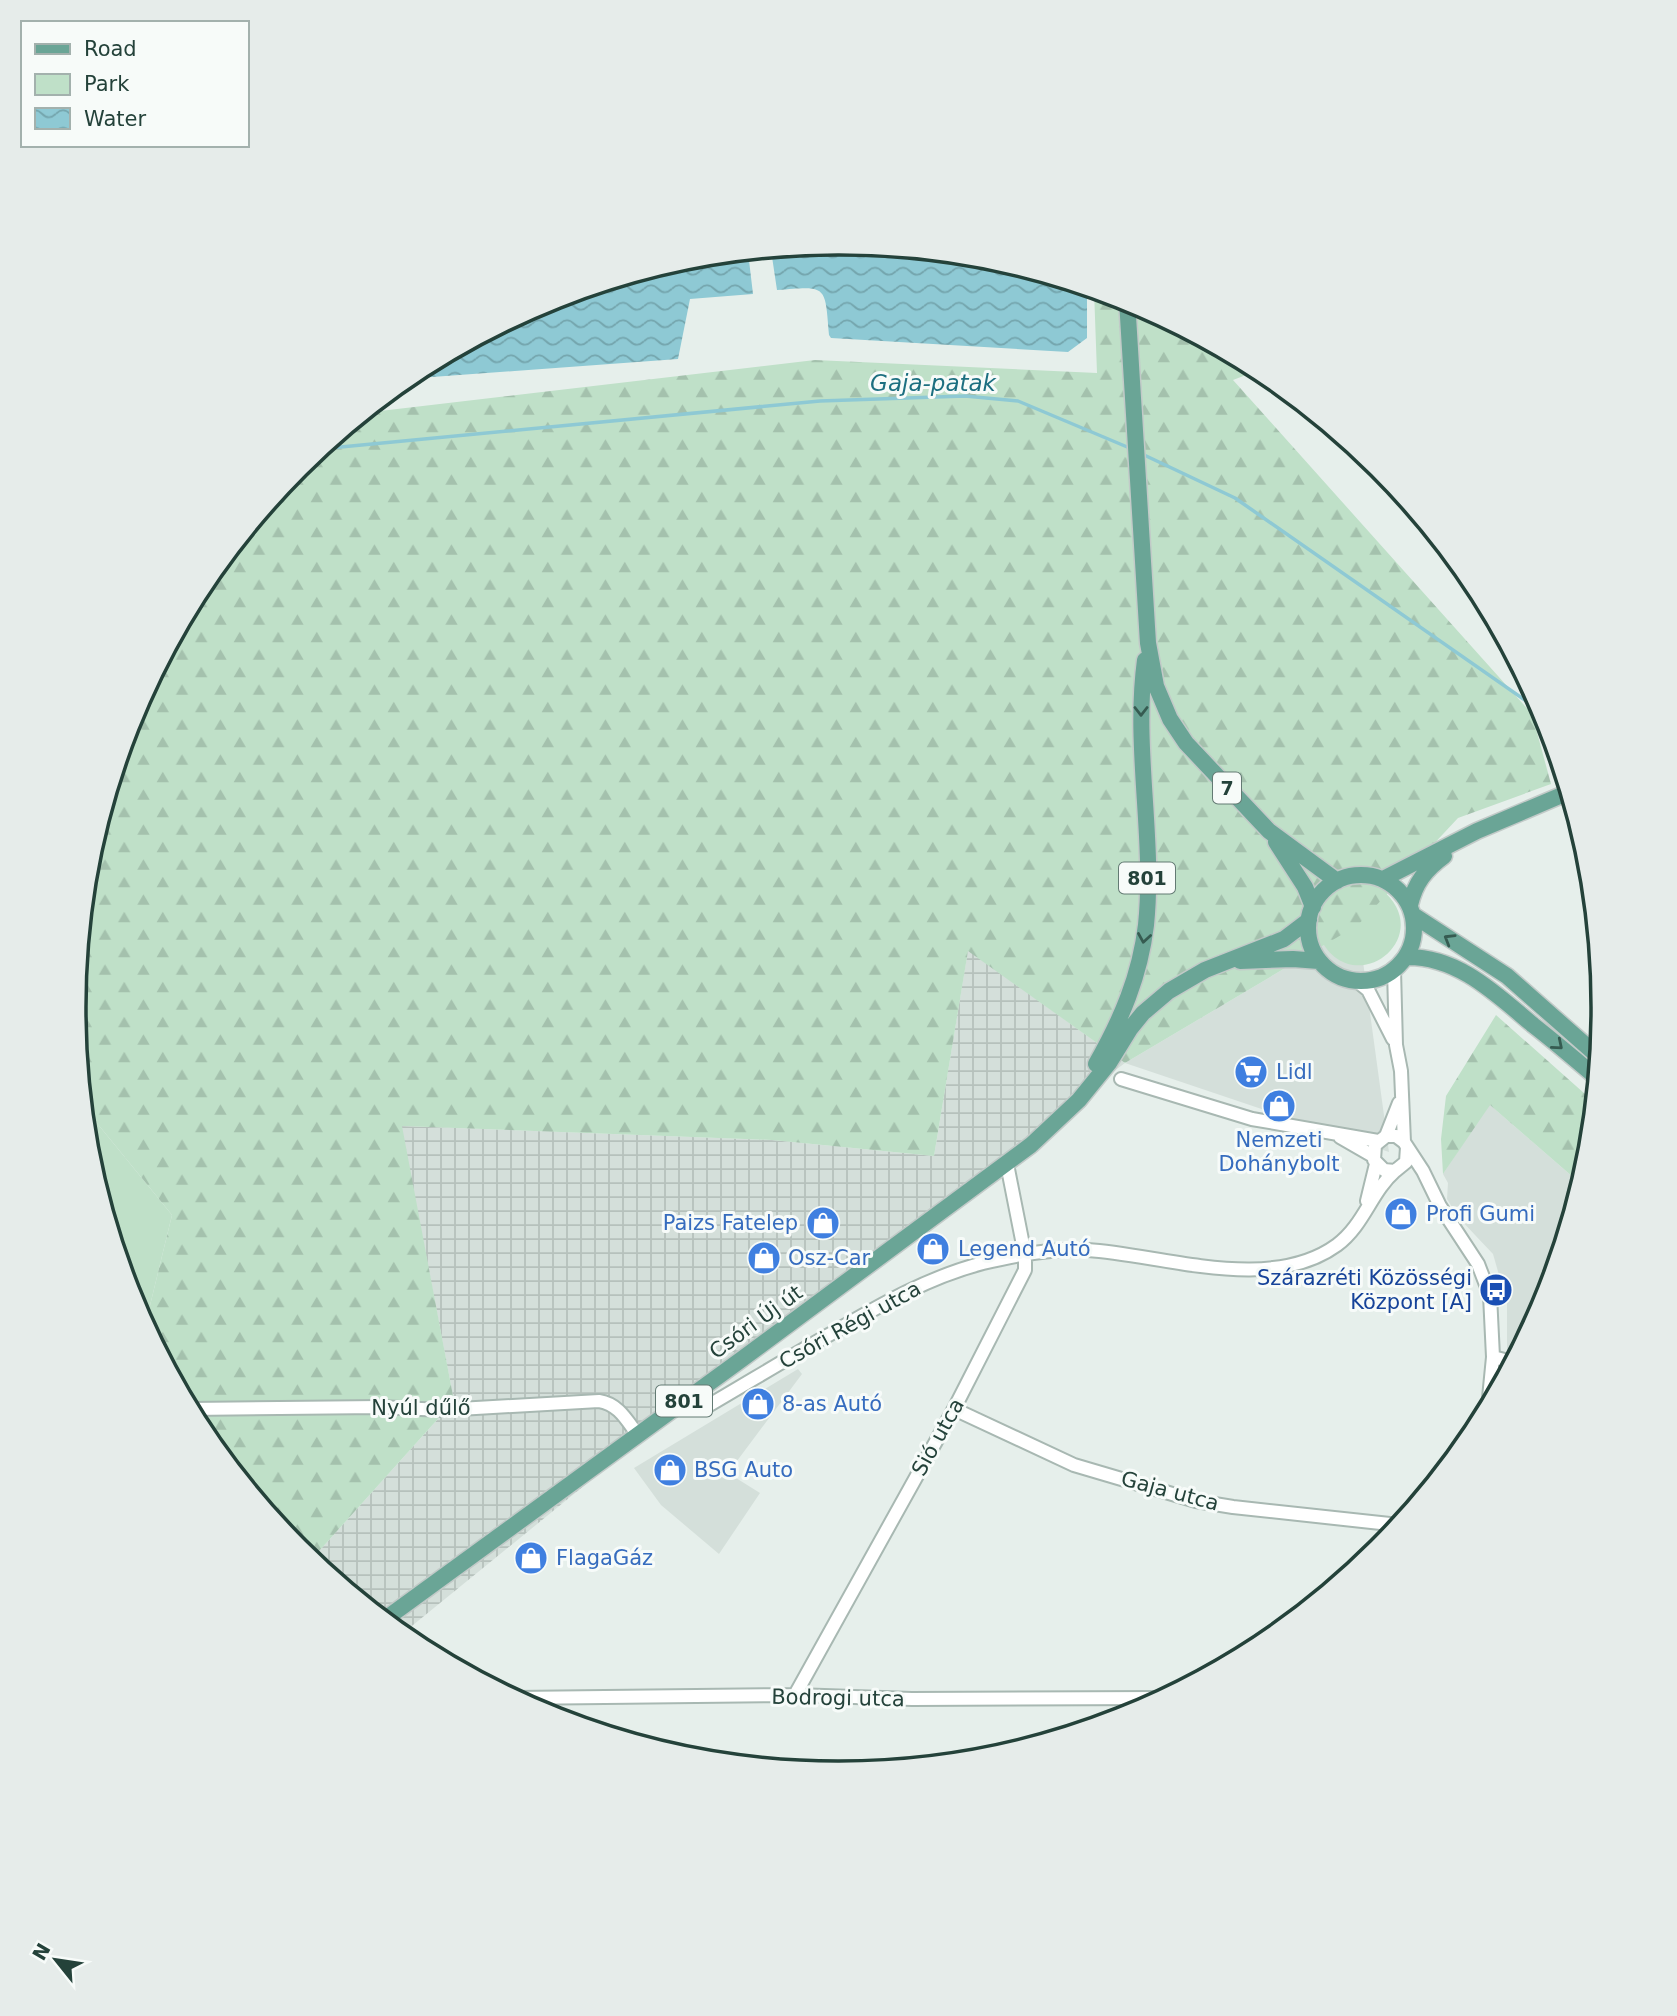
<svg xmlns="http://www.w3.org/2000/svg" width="1677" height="2016" font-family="'DejaVu Sans',sans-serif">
  <defs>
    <pattern id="industrial-grid" width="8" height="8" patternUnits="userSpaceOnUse" patternTransform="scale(1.75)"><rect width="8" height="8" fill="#d4dfda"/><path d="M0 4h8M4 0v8" fill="none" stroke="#b6c1bc"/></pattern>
    <pattern id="forest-firs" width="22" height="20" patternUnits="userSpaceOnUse" patternTransform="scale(1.75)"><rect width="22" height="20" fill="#bfe0c8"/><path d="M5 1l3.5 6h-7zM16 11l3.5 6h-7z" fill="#a4c1ad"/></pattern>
    <pattern id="water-waves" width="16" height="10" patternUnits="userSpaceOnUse" patternTransform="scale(1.75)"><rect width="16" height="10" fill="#8ec9d4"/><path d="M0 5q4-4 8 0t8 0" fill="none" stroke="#74a5ad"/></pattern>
  </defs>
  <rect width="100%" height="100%" fill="#e6efeb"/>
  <path fill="#d4dfda" d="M1358,925L1389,1152L1125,1063Z
    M1489,1104L1581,1184L1545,1301L1515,1357L1507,1354V1303L1493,1254L1458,1217L1447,1199L1448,1183L1443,1174Z
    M798,1369L802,1374L728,1473L760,1493L719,1554L661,1505L634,1468Z"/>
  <path fill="url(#industrial-grid)" d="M968,950L1125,1063L1051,1118L628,1450L402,1634L311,1560L454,1401L401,1126L772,1140L934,1156Z"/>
  <path fill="#bfe0c8" d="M1381,889C1440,937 1351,1005 1319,936Z
    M83,1106L172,1215L145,1326L132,1300L88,1157Z"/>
  <path fill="url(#forest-firs)" d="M1094,290L1132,301L1259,370L1233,380L1532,714L1551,784L1458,818L1358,925L1125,1063L968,951L934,1156L772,1140L402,1126L454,1401L311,1560L297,1549L202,1433L145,1326L172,1215L83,1106L74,1008L88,858L132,715L203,583L298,467L363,413L815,360L1097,373Z
    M1496,1015L1594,1102L1589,1158L1581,1184L1490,1105L1443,1174L1441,1139L1446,1096Z"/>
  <path fill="url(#water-waves)" d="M839,243L988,258L1087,288V338L1068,352L831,338L829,335C825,284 827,286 777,290L771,250Z
    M748,252L753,294L690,299L678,359L405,379L414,372L546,301L690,258Z"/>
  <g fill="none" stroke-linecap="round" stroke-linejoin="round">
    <path stroke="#8ec9d4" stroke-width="3.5" d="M320,449L820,401L965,396L1018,401L1132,449
      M1142,454L1235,498L1545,714"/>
    <defs>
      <path id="minor" d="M1394,970L1396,1045L1401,1071L1404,1142L1423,1171L1440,1206L1478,1264L1490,1295L1493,1357L1488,1408
        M1357,981L1368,990L1393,1039
        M1121,1079L1252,1119L1378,1141
        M1386,1136L1399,1103
        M1340,1137L1373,1156
        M1404,1142L1396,1136H1386L1375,1145L1374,1160L1384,1170L1395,1171L1406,1162L1407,1147
        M1367,1201L1376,1164
        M1493,1357L1512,1362
        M706,1407C749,1382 791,1356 834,1332C882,1304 929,1277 983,1263C1017,1255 1053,1248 1088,1250C1163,1255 1270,1294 1337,1245C1364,1225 1371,1192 1395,1171
        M189,1409L380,1407L442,1410L599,1401C618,1404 626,1419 637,1434
        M954,1409L1074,1465L1196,1501L1233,1507L1399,1525
        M795,1695L954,1409L1025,1270V1255L1007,1164
        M514,1698L795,1695L912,1699L1162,1698"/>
      <path id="major" d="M1127,300L1148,643L1156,686L1170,719L1186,743L1269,831L1337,881
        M1276,842L1305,887L1313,907
        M1308 928a53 53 0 1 1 106 0a53 53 0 1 1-106 0Z
        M1383,879L1477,831L1569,792
        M1410,905C1415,883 1425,870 1444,856
        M1413,915L1507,976L1599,1057
        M1406,957C1458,956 1496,994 1533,1025C1555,1042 1576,1060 1597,1078
        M1240,961L1293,959L1319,961
        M1096,1064C1121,1020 1140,976 1146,925C1155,837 1133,748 1145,660
        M384,1620L742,1359L1031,1145L1079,1100L1109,1063L1130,1029L1143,1013L1169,991L1205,970L1284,939L1309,920"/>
    </defs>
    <use href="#minor" stroke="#a8b8b2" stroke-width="16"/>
    <use href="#major" stroke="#c2cac8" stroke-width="19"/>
    <use href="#minor" stroke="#fff" stroke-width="12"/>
    <use href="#major" stroke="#6aa596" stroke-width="16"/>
  </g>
  <defs><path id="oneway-chevron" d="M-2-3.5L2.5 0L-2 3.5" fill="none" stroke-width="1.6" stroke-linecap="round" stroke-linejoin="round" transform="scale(1.75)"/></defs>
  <g stroke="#365b51">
    <use href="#oneway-chevron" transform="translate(1141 711) rotate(90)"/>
    <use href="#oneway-chevron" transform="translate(1144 938) rotate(99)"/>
    <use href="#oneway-chevron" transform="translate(1449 939) rotate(-149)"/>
    <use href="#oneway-chevron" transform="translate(1558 1045) rotate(40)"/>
  </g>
  <defs>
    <symbol id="supermarket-disc" viewBox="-11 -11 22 22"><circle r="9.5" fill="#3f7fe0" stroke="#f7fbf9"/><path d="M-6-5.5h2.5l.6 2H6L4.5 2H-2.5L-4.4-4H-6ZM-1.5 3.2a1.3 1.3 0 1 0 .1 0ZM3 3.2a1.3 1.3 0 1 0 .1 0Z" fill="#fff"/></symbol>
    <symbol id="shop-disc" viewBox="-11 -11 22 22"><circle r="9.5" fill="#3f7fe0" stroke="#f7fbf9"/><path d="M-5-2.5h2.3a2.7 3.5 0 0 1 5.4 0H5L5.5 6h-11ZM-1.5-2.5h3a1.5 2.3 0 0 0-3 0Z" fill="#fff"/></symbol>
    <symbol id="bus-disc" viewBox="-11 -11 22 22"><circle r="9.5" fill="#1a4fb4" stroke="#f7fbf9"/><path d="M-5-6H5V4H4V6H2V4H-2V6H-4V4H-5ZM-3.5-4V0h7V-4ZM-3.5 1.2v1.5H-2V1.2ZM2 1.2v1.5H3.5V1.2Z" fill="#fff"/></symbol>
  </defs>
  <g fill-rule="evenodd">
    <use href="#supermarket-disc" x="1232" y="1053" width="38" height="38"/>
    <use href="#shop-disc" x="1260" y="1087" width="38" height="38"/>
    <use href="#shop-disc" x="1382" y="1195" width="38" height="38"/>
    <use href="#shop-disc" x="804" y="1204" width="38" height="38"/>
    <use href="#shop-disc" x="914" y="1230" width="38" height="38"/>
    <use href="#shop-disc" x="745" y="1239" width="38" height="38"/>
    <use href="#bus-disc" x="1477" y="1271" width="38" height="38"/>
    <use href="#shop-disc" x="739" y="1385" width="38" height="38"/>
    <use href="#shop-disc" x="651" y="1451" width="38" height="38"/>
    <use href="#shop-disc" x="512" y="1539" width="38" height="38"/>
  </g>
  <g text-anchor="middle" stroke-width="6" stroke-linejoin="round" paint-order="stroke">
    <g fill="#f7fbf9" stroke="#637a73" stroke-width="2">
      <rect x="1213" y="772.5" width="28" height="31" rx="5"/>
      <rect x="1119" y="862.5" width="56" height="31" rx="5"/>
      <rect x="656" y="1385.5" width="56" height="31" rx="5"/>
    </g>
    <g font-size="19" font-weight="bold" fill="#24423a">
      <text x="1227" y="795">7</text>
      <text x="1147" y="885">801</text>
      <text x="684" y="1408">801</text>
    </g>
    <g font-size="21" fill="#366cbe" stroke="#f7fbf9" text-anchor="start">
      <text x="1276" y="1079">Lidl</text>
      <text x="1279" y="1147" text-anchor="middle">Nemzeti<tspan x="1279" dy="24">Dohánybolt</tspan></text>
      <text x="1426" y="1221">Profi Gumi</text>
      <text x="798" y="1230" text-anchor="end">Paizs Fatelep</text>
      <text x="958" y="1256">Legend Autó</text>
      <text x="788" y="1265">Osz-Car</text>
      <text x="782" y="1411">8-as Autó</text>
      <text x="694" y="1477">BSG Auto</text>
      <text x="556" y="1565">FlagaGáz</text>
    </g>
    <g font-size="21" fill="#164399" stroke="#f7fbf9" text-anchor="end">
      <text x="1472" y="1285">Szárazréti Közösségi<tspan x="1472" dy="24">Központ [A]</tspan></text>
    </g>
    <g font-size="21" fill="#24423a" stroke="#f7fbf9">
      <text transform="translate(756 1322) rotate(-36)" y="7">Csóri Új út</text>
      <text transform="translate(850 1325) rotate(-29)" y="7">Csóri Régi utca</text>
      <text x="421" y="1415">Nyúl dűlő</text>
      <text transform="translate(938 1437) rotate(-61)" y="7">Sió utca</text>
      <text transform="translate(1170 1491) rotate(15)" y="7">Gaja utca</text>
      <text transform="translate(838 1698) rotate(1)" y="7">Bodrogi utca</text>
    </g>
    <g font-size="23" font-style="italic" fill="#1c6f80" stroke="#f7fbf9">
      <text x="933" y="391">Gaja-patak</text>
    </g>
  </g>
  <path d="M0 0H1677V2016H0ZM838 255H839A752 752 0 0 1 1591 1007V1009A752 752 0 0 1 839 1761H838A752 752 0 0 1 86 1009V1007A752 752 0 0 1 838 255Z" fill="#e6ecea" fill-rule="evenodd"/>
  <path fill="none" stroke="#24423a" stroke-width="3.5" d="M838 255H839A752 752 0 0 1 1591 1007V1009A752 752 0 0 1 839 1761H838A752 752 0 0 1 86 1009V1007A752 752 0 0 1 838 255Z"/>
  <rect x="21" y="21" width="228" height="126" fill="#f7fbf9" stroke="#a3b1ad" stroke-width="2"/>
  <rect x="35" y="44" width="35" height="10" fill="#6aa596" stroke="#a3b1ad" stroke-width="2"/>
  <text x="84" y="56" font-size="21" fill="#24423a">Road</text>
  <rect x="35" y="74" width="35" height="21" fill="#bfe0c8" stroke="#a3b1ad" stroke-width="2"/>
  <text x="84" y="91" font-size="21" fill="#24423a">Park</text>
  <rect x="35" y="108" width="35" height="21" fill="url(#water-waves)" stroke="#a3b1ad" stroke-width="2"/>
  <text x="84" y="126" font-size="21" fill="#24423a">Water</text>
  <g transform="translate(56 1960) rotate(300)" stroke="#f7fbf9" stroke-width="5" paint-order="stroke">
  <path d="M0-5L12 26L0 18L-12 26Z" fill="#24423a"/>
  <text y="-10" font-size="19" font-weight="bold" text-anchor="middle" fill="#24423a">N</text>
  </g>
</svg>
